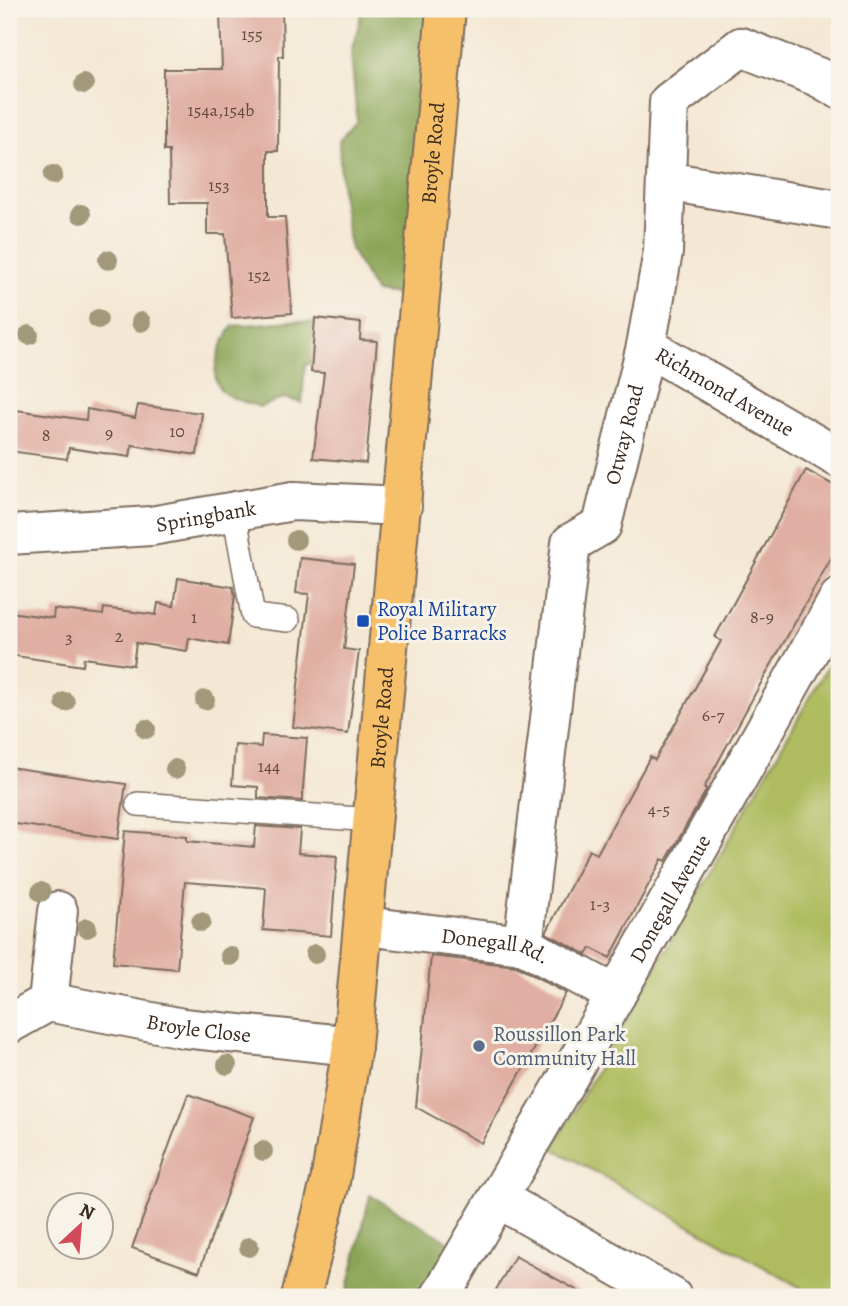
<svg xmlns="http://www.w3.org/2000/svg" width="848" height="1306" font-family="Alegreya,serif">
  <rect width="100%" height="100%" fill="#f7f3e8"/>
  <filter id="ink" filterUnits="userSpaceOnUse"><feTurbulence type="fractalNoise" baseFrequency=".0143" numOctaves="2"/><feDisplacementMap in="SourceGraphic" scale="14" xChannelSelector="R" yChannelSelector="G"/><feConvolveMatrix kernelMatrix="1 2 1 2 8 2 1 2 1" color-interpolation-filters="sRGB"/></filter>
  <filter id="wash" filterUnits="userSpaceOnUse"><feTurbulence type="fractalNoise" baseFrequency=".00686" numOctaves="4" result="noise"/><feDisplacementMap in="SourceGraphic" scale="28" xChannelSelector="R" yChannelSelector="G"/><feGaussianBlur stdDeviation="1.57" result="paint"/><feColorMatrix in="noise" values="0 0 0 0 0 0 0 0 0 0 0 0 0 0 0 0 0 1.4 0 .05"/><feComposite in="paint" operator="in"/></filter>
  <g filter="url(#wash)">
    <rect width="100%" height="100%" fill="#f4e8d4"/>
    <path fill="#aebc5e" stroke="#74733e" stroke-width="2" d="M839,646V1297H817L553,1148Z"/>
    <path fill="#8aa455" stroke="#62673a" stroke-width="2" d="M360,9H432L408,296L375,292L350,248L342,199L339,141L357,121L351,52L360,20Z
      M291,321L323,323L321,360L305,365L302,403L284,398L260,407C249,403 233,400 224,393C205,379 222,340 233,326Z
      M370,1195L463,1250L434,1297H346Z"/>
    <g id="blocks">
      <path fill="#e0aea2" d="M247,9H282L283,56H279L278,151H268V217H285L292,313L232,318L225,234H207V203H170L169,151H164V69H222L220,13H247Z
        M315,318L361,323L360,340L377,341L366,463L313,458L324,373L311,372Z
        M138,405L202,413L197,455L132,445L130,457L69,448L67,459L9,451V409L86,420L87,409L135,418Z
        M806,470L839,488V544L756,692L704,788L707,789L666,861L662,859L610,958L591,948L587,955L546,933L547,931L589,850L597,854L650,757L655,760L721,641L715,637Z
        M300,558L354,564L344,649L359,651L348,734L293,727L309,594L296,593Z
        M178,578L233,587L235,596L228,645L189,638L187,651L136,643L133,665L84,658L83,666L9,655V612L53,618L54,609L103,615L104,608L156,615L158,603L174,606Z
        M262,735L307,738L302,801L258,798V787L232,785L235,745L261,747Z
        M9,767L126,784L118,839L9,823Z
        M256,826L300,829L298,853L337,856L331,936L263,930L266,888L185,882L177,969L113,963L125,831L187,836V841L254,847Z
        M431,956L516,966L566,993L481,1143L416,1107Z
        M188,1094L254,1117L199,1272L132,1248Z
        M515,1256L589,1297H492Z"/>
    </g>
  </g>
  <g filter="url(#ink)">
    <use href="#blocks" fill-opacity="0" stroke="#7c6c5e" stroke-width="2"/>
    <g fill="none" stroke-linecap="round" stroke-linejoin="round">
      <defs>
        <path id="lane" d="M234,511L253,616L288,620
          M138,804L374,820"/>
        <g id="street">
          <path d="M666,181L839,210"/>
          <path id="s1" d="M646,346L839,458"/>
          <path id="s2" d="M9,535L151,526L293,501L402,506"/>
          <path id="s3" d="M364,926L523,945L616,995"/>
          <path id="s4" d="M523,945L571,543L602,525L646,346L663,252L669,102L741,47L818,77L839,89"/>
          <path d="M48,1002L58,911"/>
          <path id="s5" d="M9,1024L48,1002L183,1028L352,1046"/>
          <path d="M499,1199L672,1297"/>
          <path id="s6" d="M440,1297L616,995L839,598"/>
        </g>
        <g id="primary">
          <path id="s7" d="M301,1297L330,1182L352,1046L446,9"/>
        </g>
      </defs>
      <use href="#lane" stroke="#7c6c5e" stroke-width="26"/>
      <use href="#street" stroke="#7c6c5e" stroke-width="42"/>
      <use href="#primary" stroke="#7c6c5e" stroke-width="42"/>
      <use href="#lane" stroke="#fff" stroke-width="23"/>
      <use href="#street" stroke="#fff" stroke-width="38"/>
      <use href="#primary" stroke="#f6c06b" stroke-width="38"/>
    </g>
    <g fill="#a2987a">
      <circle cx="84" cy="84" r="10"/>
      <circle cx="53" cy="175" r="10"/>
      <circle cx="81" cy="214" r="10"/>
      <circle cx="108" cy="260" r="10"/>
      <circle cx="98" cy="319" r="10"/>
      <circle cx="141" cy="322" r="10"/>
      <circle cx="29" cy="335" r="10"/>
      <circle cx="296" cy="540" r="10"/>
      <circle cx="205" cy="700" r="10"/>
      <circle cx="65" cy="702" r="10"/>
      <circle cx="146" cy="729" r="10"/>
      <circle cx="175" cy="769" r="10"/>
      <circle cx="41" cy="892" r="10"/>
      <circle cx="201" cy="922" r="10"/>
      <circle cx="87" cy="928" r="10"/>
      <circle cx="315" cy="954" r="10"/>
      <circle cx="230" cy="956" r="10"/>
      <circle cx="227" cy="1065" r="10"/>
      <circle cx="263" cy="1151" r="10"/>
      <circle cx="249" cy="1247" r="10"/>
    </g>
  </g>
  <rect fill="#1a4fb4" stroke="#f7f3e8" stroke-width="2.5" x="356" y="614" width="14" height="14" rx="3.5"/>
  <circle fill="#5c6f8a" stroke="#f7f3e8" stroke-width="2.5" cx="479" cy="1046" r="7"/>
  <g text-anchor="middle" stroke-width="6" stroke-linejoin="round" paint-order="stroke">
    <g font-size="18" fill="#644b3f">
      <text x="252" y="40">155</text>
      <text x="221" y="116">154a,154b</text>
      <text x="219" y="191">153</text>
      <text x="259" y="281">152</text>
      <text x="177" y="437">10</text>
      <text x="109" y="439">9</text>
      <text x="46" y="441">8</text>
      <text x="194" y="623">1</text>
      <text x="762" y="623">8-9</text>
      <text x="119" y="642">2</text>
      <text x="69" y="643">3</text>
      <text x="713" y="721">6-7</text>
      <text x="269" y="772">144</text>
      <text x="659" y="815">4-5</text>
      <text x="600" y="910">1-3</text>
    </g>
    <g font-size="21" fill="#3b2a1e" stroke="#f7f3e8">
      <text dy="7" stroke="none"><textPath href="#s7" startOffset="1153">Broyle Road</textPath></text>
      <text dy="7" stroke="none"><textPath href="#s1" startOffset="91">Richmond Avenue</textPath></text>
      <text dy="7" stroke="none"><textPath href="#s4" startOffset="534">Otway Road</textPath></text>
      <text dy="7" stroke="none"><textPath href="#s2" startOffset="198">Springbank</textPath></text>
      <text dy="7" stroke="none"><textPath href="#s7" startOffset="586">Broyle Road</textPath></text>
      <text dy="7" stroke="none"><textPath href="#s6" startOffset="460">Donegall Avenue</textPath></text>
      <text dy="7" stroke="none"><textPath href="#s3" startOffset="133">Donegall Rd.</textPath></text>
      <text dy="7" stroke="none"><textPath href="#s5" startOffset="198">Broyle Close</textPath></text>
    </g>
    <g font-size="21" fill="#164399" stroke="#f7f3e8" text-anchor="start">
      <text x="377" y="616">Royal Military<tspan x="377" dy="24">Police Barracks</tspan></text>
    </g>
    <g font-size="21" fill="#4e5e75" stroke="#f7f3e8" text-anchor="start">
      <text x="493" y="1041">Roussillon Park<tspan x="493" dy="24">Community Hall</tspan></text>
    </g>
  </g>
  <rect width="848" height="1306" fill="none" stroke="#f7f3e8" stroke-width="35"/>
  <g transform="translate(80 1226) rotate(26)"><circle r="33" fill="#f7f3e8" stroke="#aca397" stroke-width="2"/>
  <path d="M0-5L12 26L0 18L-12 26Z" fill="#d1495b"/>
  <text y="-10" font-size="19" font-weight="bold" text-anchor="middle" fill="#3b2a1e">N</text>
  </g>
</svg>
